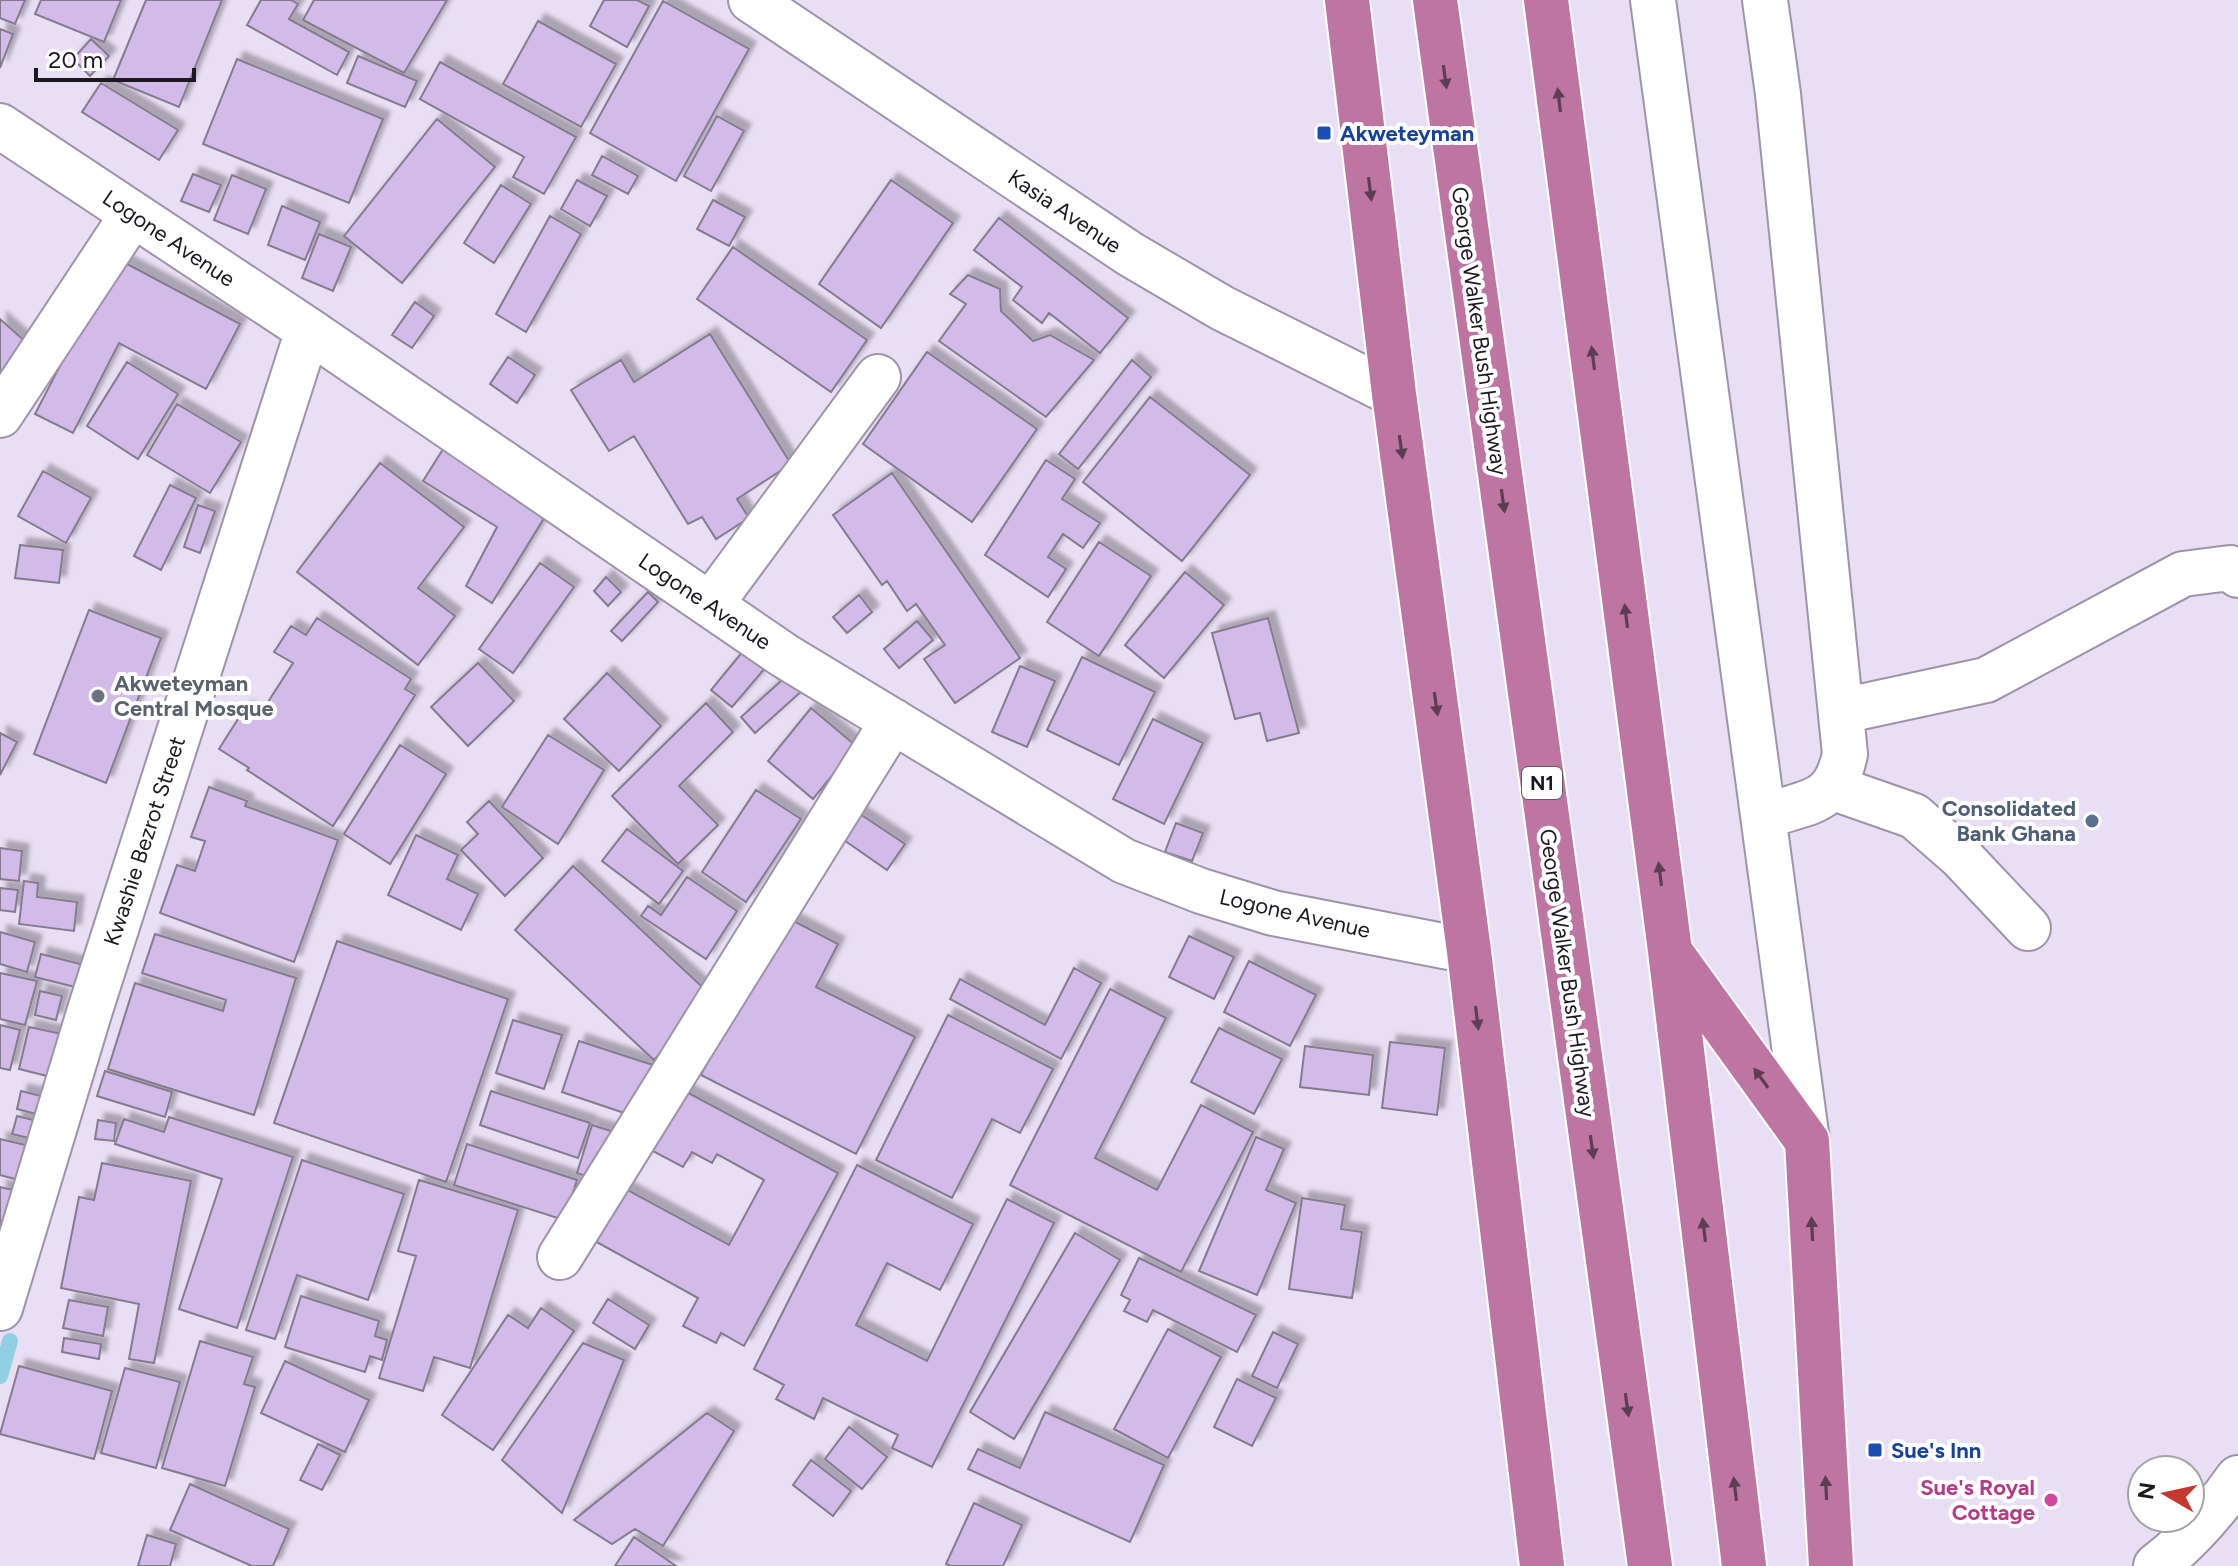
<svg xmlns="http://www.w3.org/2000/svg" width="2238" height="1566" font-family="Figtree,sans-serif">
  <defs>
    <filter id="shadow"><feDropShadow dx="7" dy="-7" stdDeviation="2" flood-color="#0004"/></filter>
  </defs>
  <rect width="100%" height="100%" fill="#e9dff4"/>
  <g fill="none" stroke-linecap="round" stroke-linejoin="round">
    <path stroke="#91d0e4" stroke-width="16" d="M0,1376L10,1341"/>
  </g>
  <path fill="#d2bae9" stroke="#847b8e" stroke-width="2" filter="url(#shadow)" d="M0,0H25L15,24L0,18Z
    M41,0H121L104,42L35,14Z
    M146,0H222L179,107L113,80Z
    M261,0H291L298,4L289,19L349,52L337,75L247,25Z
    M314,0H447L404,73L303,20Z
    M604,0H637L649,6L627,47L590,26Z
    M663,1L749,49L676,181L590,133Z
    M538,21L616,64L581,127L503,84Z
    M0,29L13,34L0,68Z
    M91,39L109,56L90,76L73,59Z
    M358,56L417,81L405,107L347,83Z
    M237,59L383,119L349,203L203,144Z
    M440,62L576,137L544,194L513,177L524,157L420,99Z
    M101,83L178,130L159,160L82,112Z
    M717,116L744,131L711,191L684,176Z
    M437,119L495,167L402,283L344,236Z
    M602,156L638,176L628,194L592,175Z
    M193,174L221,185L209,212L181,201Z
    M232,175L266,189L248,234L214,220Z
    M577,180L607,196L590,226L561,209Z
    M891,180L953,223L881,328L819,284Z
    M501,185L531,204L494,263L464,243Z
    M713,200L745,217L729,246L697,229Z
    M282,206L320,222L305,260L268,245Z
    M550,216L581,234L526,332L496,314Z
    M999,218L1128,318L1100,353L1049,313L1042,323L1013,300L1022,287L974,250Z
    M319,234L351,247L333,291L302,278Z
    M733,247L867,340L831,392L697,299Z
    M116,258L240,324L206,389L119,343L73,433L35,414Z
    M968,275L1000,289L1001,311L1033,341L1050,335L1094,360L1046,417L939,341L966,304L950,294Z
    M415,302L434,316L412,348L392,335Z
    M0,319L36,351L0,394Z
    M710,334L791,464L737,499L749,518L716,539L702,517L688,524L634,436L609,451L571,390L621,360L634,382Z
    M927,352L1037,429L972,522L863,444Z
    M508,357L535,375L517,403L490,384Z
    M1132,360L1151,377L1078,469L1059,454Z
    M127,362L178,394L138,459L87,426Z
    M1150,397L1250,475L1182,561L1083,482Z
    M177,404L241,442L210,493L147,455Z
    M445,446L549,510L492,603L466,586L497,527L423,481Z
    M1046,460L1075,479L1062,499L1100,523L1083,548L1063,534L1048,557L1066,569L1048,597L985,555Z
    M380,463L464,527L418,588L455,616L418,665L297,572Z
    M43,471L91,498L66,543L18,516Z
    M892,473L1020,658L955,703L924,659L945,645L916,604L907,611L887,581L882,585L833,515Z
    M170,485L196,498L161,570L134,556Z
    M198,505L215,511L200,553L184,547Z
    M1099,542L1151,576L1099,656L1047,622Z
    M20,545L63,550L59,583L15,578Z
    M540,563L574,587L513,673L479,649Z
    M1185,572L1224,605L1164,678L1125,645Z
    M606,577L621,592L608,606L594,591Z
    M648,592L658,602L622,641L611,631Z
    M859,595L872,612L847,633L833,617Z
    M89,610L161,638L106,783L34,754Z
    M317,618L411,679L405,689L415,695L333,826L247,770L249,768L219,749L245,708L259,716L293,663L274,652L291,626L306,635Z
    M1268,618L1299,733L1267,741L1260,713L1235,719L1212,633Z
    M917,621L933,640L899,668L884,649Z
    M744,650L765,668L732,707L711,690Z
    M1082,657L1155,692L1119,765L1047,730Z
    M478,663L514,701L468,746L431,707Z
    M1020,666L1055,681L1027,747L992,732Z
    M607,673L661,726L619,771L564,719Z
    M790,673L804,689L755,733L741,717Z
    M706,703L733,732L679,786L718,825L678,864L612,796Z
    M811,708L856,746L813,799L768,761Z
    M1153,719L1203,743L1164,824L1113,799Z
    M0,733L17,742L0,775Z
    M548,735L604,770L558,844L502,807Z
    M400,745L446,774L390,864L344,834Z
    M209,787L247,801L245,806L338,840L294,962L160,913L177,865L195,871L205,841L191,837Z
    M756,790L801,819L746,902L702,872Z
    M489,801L543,858L505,896L461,850L478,834L467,822Z
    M857,812L905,844L887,870L841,838Z
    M1176,823L1203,833L1192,861L1165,852Z
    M627,829L683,871L659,904L602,861Z
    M416,835L458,855L447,879L478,894L461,930L388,895Z
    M0,848L22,851L19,881L0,879Z
    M573,866L713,997L654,1060L515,930Z
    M687,877L737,911L706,959L641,916L648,906L661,915Z
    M24,881L38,883L37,897L77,902L74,931L19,924Z
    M0,888L18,890L15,912L0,910Z
    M782,915L838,944L816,987L915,1037L856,1154L701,1075Z
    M0,932L35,942L27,972L0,964Z
    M155,934L296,978L254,1115L108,1069L135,983L223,1011L226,1000L142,973Z
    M1189,936L1234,957L1214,999L1169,977Z
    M337,941L508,999L446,1182L274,1123Z
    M41,954L84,965L79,988L35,977Z
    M1249,961L1316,995L1290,1046L1224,1012Z
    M1074,968L1101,983L1061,1059L950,999L960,979L1045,1025Z
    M0,973L37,981L25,1025L0,1019Z
    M1110,989L1166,1018L1095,1158L1157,1190L1201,1105L1253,1132L1181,1272L1010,1185Z
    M40,991L62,996L56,1020L35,1015Z
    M948,1015L1053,1069L1020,1133L992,1119L952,1198L876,1160Z
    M513,1020L562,1035L544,1089L496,1073Z
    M0,1025L20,1030L10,1070L0,1068Z
    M29,1027L62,1034L51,1077L19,1069Z
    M1219,1028L1282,1059L1254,1114L1191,1082Z
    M579,1041L653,1065L636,1117L562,1092Z
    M1390,1042L1445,1048L1437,1115L1382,1108Z
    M1305,1046L1373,1055L1369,1095L1300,1087Z
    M105,1071L172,1092L165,1117L97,1096Z
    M681,1089L838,1173L744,1346L721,1333L716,1343L683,1326L698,1298L584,1235L613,1182L729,1245L764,1180L717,1154L712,1163L692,1152L683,1167L649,1149Z
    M21,1091L49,1098L44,1116L17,1109Z
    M491,1091L590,1123L578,1158L480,1125Z
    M17,1116L37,1121L33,1139L12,1134Z
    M169,1117L293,1157L237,1328L179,1309L222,1179L115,1144L124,1119L164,1132Z
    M98,1120L116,1123L114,1141L95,1139Z
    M592,1125L611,1131L596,1180L577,1173Z
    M1256,1137L1284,1149L1266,1190L1296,1203L1257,1295L1199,1271Z
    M0,1139L38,1148L30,1183L0,1175Z
    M467,1144L577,1180L564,1220L454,1185Z
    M302,1160L404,1194L368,1300L297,1275L275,1339L246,1330Z
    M102,1163L191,1181L154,1363L129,1359L139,1304L61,1288L79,1197L94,1200Z
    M857,1165L973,1224L940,1290L887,1263L856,1325L927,1361L1007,1199L1054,1223L932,1467L892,1448L898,1435L823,1398L814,1419L776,1399L784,1385L754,1369Z
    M419,1180L518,1210L470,1368L434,1357L423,1391L379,1378L416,1256L398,1251Z
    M0,1187L26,1193L0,1264Z
    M1302,1198L1345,1205L1341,1229L1362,1232L1352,1298L1289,1289Z
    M1075,1233L1120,1260L1014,1439L970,1412Z
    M1139,1258L1256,1315L1237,1352L1153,1310L1147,1322L1124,1311L1130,1300L1121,1295Z
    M301,1296L379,1321L375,1336L387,1340L382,1360L370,1356L365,1372L285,1347Z
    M608,1299L649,1325L635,1349L593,1323Z
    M69,1300L108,1307L103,1336L63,1328Z
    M541,1308L574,1331L493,1450L442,1415L508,1315L528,1328Z
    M1168,1329L1221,1357L1168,1458L1114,1429Z
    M1273,1332L1298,1344L1277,1388L1252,1376Z
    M64,1338L101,1344L99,1359L62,1352Z
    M200,1341L253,1357L244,1384L255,1387L225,1486L162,1468Z
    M583,1343L624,1360L562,1513L502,1460Z
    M285,1361L369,1400L345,1452L261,1413Z
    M19,1366L112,1391L94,1459L0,1434Z
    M125,1368L180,1382L156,1468L101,1453Z
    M1237,1379L1276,1398L1252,1446L1214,1427Z
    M1045,1412L1164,1465L1130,1542L968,1469L978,1449L1020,1468Z
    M707,1413L734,1431L663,1546L635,1529L612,1544L574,1520Z
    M849,1427L887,1457L862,1489L825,1459Z
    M318,1444L340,1455L322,1490L300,1480Z
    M811,1460L851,1491L833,1516L793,1485Z
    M190,1484L289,1529L273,1566H252L170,1530Z
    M974,1503L1022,1525L1003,1566H951L946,1564Z
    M147,1535L176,1544L170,1566H138Z
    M634,1537L676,1566H615Z"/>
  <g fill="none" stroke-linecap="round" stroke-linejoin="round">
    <defs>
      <path id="minor" d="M751,0L1130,254L1222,308L1394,394
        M1653,0L1807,1141
        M0,126L308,330L785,656L1124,861L1201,891L1273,913L1469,951
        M0,415L133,214
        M711,604L878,377
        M1842,711L1986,680L2183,574L2230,568L2238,575
        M1834,788L1914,816L1961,857L2028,928
        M1764,817C1807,800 1834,807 1845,754L1778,94L1765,0
        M560,1257L893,721
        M0,1308L90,1010L308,330
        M2156,1566C2189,1541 2214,1512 2238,1478"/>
      <path id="highway" d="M1347,0L1394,394L1469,951L1542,1566
        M1435,0L1650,1566
        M1546,0L1670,951L1744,1566
        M1671,953L1807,1141L1831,1566"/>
    </defs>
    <use href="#minor" stroke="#9e94a7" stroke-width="48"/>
    <use href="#highway" stroke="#fff" stroke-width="48"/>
    <use href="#minor" stroke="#fff" stroke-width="44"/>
    <use href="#highway" stroke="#bf75a2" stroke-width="44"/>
  </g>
  <defs><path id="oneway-solid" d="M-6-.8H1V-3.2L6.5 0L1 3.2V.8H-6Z" transform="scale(2)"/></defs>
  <g fill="#5d3d53">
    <use href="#oneway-solid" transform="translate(1445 77) rotate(82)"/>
    <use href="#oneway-solid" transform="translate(1559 100) rotate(-97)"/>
    <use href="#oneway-solid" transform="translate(1370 189) rotate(83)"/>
    <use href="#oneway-solid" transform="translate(1593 358) rotate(-97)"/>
    <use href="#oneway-solid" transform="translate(1401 447) rotate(82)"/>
    <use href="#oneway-solid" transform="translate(1503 501) rotate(82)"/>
    <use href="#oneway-solid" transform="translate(1626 616) rotate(-97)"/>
    <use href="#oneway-solid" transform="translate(1436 704) rotate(82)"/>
    <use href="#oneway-solid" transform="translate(1660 874) rotate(-97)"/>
    <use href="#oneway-solid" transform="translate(1477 1018) rotate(83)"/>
    <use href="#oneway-solid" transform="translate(1761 1078) rotate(-126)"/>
    <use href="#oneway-solid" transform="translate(1592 1147) rotate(82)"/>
    <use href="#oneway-solid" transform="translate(1812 1229) rotate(-93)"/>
    <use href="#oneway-solid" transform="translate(1704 1230) rotate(-97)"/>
    <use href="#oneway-solid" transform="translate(1627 1405) rotate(82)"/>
    <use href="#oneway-solid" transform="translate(1826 1488) rotate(-93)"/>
    <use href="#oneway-solid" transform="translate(1735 1489) rotate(-97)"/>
  </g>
  <g fill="#1a4fb4" stroke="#fff" stroke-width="3">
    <rect x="1316" y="125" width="16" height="16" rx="4"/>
    <rect x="1867" y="1442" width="16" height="16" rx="4"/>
  </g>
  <circle fill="#6b7280" stroke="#fff" stroke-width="3" cx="98" cy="696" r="8"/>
  <circle fill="#5c6f8a" stroke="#fff" stroke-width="3" cx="2092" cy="821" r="8"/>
  <circle fill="#d1479c" stroke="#fff" stroke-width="3" cx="2051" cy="1500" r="8"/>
  <g text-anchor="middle" stroke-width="8" stroke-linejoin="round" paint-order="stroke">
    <rect fill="#fff" stroke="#605d62" stroke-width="2" x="1522" y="767" width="40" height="32" rx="6"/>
    <g font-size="20" font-weight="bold" fill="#1c181f">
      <text x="1542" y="790">N1</text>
    </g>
    <g font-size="22" font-weight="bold" fill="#164399" stroke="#fff" text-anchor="start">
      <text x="1340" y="141">Akweteyman</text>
      <text x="1891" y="1458">Sue's Inn</text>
    </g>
    <g font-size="22" fill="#1c181f" stroke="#fff">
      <text transform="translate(1065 211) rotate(34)" y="8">Kasia Avenue</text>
      <text transform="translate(169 238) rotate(34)" y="8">Logone Avenue</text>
      <text transform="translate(1480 331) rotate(82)" y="8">George Walker Bush Highway</text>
      <text transform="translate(705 601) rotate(34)" y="8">Logone Avenue</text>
      <text transform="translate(144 841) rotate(-72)" y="8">Kwashie Bezrot Street</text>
      <text transform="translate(1295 913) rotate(13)" y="8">Logone Avenue</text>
      <text transform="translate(1568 973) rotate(82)" y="8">George Walker Bush Highway</text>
    </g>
    <g font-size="22" font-weight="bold" fill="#5b616d" stroke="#fff" text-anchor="start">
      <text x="114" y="691">Akweteyman<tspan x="114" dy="25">Central Mosque</tspan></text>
    </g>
    <g font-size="22" font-weight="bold" fill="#4e5e75" stroke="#fff" text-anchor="end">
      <text x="2076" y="816">Consolidated<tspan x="2076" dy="25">Bank Ghana</tspan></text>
    </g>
    <g font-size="22" font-weight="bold" fill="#b23c85" stroke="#fff" text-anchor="end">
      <text x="2035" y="1495">Sue's Royal<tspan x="2035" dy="25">Cottage</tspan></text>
    </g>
  </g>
  <g transform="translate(2166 1494) rotate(279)"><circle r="38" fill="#ffffff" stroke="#a4a3a5" stroke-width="2"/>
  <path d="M0-6L14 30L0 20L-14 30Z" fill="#c5382e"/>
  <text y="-12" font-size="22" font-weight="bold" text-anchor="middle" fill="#1c181f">N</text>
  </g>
  <path d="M36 68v12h158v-12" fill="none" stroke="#1c181f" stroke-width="4"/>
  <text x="48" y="68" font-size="24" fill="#1c181f" stroke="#ffffff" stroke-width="6" paint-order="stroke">20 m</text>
</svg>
